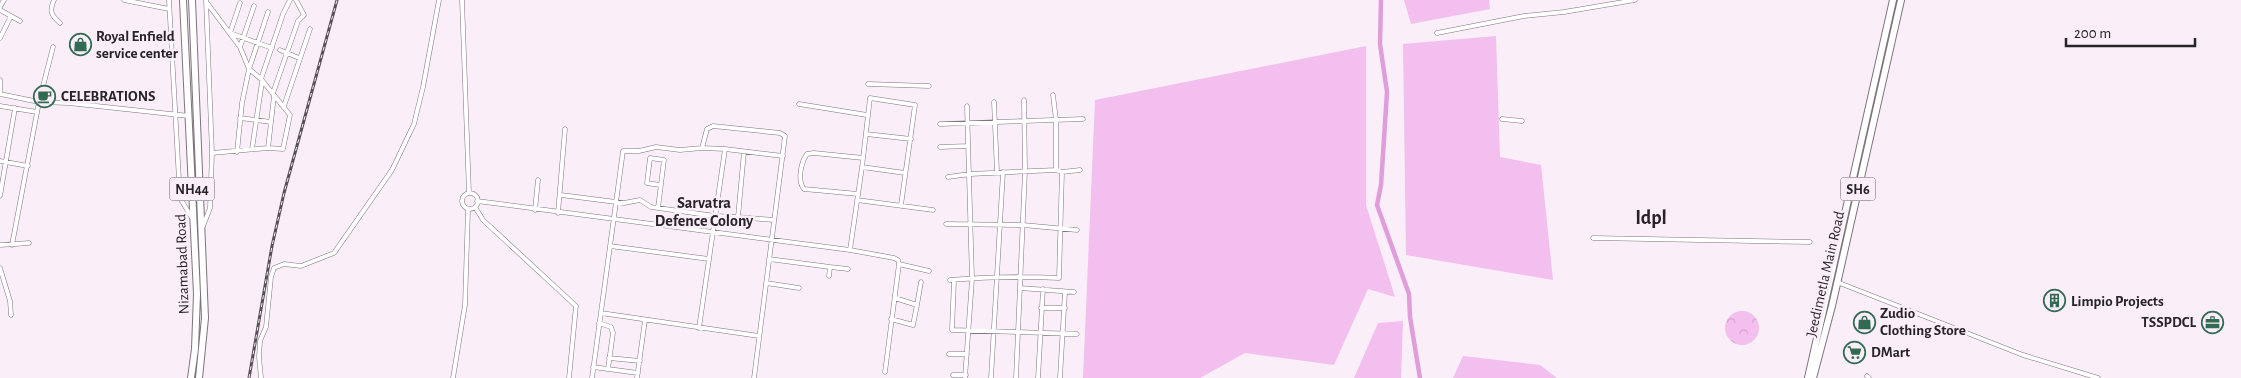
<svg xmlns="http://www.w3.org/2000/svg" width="2241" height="378" font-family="'Alegreya Sans',sans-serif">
  <defs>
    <pattern id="park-crowns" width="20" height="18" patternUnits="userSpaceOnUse" patternTransform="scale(1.25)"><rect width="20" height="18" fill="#f3bfee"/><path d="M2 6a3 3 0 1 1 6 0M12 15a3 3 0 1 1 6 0" fill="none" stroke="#d0a4cc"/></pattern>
  </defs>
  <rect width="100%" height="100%" fill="#faeef9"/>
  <path fill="#f3bfee" d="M1404,0H1489L1490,9L1411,24Z
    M1496,36L1500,157L1541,165L1553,280L1406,255L1403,44Z
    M1366,46V205L1395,297L1368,289L1334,365L1245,353L1200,378H1083L1095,100Z
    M1403,321L1401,378H1354L1378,323Z
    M1463,356L1540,365L1557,378H1453Z"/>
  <path fill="url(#park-crowns)" d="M1725 328a17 17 0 1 1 34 0a17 17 0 1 1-34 0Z"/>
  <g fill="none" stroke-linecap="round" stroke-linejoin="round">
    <path stroke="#e09ddb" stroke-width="4.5" d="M1381,0L1380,44L1387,92L1381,185L1377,205L1409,294L1410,317L1420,378"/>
    <defs>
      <path id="minor" d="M54,0C49,11 51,15 60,23
        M124,0L169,9
        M169,0L180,198L192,218
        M462,0L469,193
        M207,3L240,47L249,69L261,79L290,115L283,149L268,148L212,153
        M240,3L230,33L272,48
        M0,7L4,0
        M0,10L20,21
        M1437,33L1524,16L1564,12L1635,0
        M0,38L11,16
        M240,47L254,6
        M280,50L299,58
        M261,79L283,14L290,0
        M0,80V94
        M868,84L929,86
        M273,93L298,21L304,15L296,0
        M0,94L39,102L69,103L189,116
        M1053,95L1056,120V170
        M994,102L997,172
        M799,104L867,115
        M0,106L37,112
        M284,106L310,29
        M240,118L271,122
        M1502,119L1522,121
        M940,124L1083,119
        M866,134L911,139
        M940,147L968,146
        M268,148L274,96
        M702,148L707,129L713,126L780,133L785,136L754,378
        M252,149L262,82
        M237,152L242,103L249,69L268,12
        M0,161L28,166
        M862,167L905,173
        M948,177L970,174L1056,170L1062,172L1080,170
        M462 201a8 8 0 1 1 16 0a8 8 0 1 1-16 0Z
        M858,194L804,189C797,181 801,162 807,154L814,153L863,158
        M561,195L624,203L640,200L651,207L715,216L738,217L744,152
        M0,196L15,108
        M857,200L933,210
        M477,201L850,250L894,258L898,260L899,264L885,372
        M475,207L483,220L576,306L569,378
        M658,208L664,160L650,158L647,183L660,185
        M535,210L538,180
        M558,213L565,129
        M738,217L774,220
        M946,224L1023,225L1077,230
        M203,226L210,208L212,153L206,0
        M1593,238L1810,242
        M0,245L29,243
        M12,245L39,102L53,47
        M610,246L709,259
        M850,250L862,167L870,98L915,105L901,205
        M769,259L830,267L829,276
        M899,264L929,271
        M830,267L848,269
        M0,268L10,301L11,315
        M950,280C986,277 1023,276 1059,278L1062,172
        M954,280L952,330L1077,334
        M1837,282L2023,355L2098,378
        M766,283L799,288
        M1020,288L1074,292
        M917,305L921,282
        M1041,308H1065
        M601,313L759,336
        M891,319L913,325L917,305L895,298
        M599,323L611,327L613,333L608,369
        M699,328L725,149L783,156
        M949,354H967
        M609,358L640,361
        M593,367L638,373
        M953,375H966
        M1867,376L1869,378
        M261,378L259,357L260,341L266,327L271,277L274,268L284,264L301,266L334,253L392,170L414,124L423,87L439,0
        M453,378L465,305L468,210
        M592,378L623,151H639L656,147L680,150L702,148L725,149
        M637,378L645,320
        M965,378L972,279L967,106
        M991,378L1003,172
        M1016,378L1025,171L1024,100
        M1038,378L1043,289
        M1060,378L1065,292"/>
      <path id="primary" d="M1808,378L1893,0
        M1813,378L1832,306L1901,0"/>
      <path id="trunk" d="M183,0L197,294L195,349L191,378
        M192,0L205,318L199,378"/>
    </defs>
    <use href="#minor" stroke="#7e747d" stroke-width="5"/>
    <use href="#primary" stroke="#7e747d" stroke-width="8"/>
    <use href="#trunk" stroke="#7e747d" stroke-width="8"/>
    <use href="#minor" stroke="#fff" stroke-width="4"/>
    <use href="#primary" stroke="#fff" stroke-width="6"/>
    <use href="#trunk" stroke="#fff" stroke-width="6"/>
    <defs>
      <path id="rail" d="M249,378L272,246L284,193L337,0"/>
    </defs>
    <use href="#rail" stroke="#565055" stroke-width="3"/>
    <use href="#rail" stroke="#faeef9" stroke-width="1" stroke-dasharray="4" stroke-linecap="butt"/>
  </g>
  <defs>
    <symbol id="shop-ring" viewBox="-11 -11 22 22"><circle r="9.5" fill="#faeef9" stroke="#326a52" stroke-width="1.5"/><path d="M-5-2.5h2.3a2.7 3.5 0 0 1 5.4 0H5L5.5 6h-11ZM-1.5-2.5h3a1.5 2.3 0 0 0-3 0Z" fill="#326a52"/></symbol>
    <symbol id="cafe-ring" viewBox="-11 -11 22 22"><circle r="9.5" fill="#faeef9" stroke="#326a52" stroke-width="1.5"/><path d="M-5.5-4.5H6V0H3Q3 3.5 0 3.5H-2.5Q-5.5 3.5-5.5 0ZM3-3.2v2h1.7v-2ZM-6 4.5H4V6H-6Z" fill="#326a52"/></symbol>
    <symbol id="building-ring" viewBox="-11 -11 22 22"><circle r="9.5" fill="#faeef9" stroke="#326a52" stroke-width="1.5"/><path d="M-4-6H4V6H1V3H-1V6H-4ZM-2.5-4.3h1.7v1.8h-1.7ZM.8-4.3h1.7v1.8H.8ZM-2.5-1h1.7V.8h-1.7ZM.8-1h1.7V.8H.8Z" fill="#326a52"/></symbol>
    <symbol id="office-ring" viewBox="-11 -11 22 22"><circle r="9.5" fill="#faeef9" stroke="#326a52" stroke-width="1.5"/><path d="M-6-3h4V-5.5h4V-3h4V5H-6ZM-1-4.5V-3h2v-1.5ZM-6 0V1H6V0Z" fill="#326a52"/></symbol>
    <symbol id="supermarket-ring" viewBox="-11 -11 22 22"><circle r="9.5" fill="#faeef9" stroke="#326a52" stroke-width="1.5"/><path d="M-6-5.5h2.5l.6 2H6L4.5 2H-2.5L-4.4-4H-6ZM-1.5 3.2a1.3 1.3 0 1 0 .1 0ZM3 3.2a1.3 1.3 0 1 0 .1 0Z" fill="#326a52"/></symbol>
  </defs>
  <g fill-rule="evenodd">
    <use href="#shop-ring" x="68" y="32" width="25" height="25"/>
    <use href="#cafe-ring" x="32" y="84" width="25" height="25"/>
    <use href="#building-ring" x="2042" y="288" width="25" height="25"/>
    <use href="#shop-ring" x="1852" y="310" width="25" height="25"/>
    <use href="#office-ring" x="2200" y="310" width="25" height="25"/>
    <use href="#supermarket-ring" x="1842" y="340" width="25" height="25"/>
  </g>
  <g text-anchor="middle" stroke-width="5" stroke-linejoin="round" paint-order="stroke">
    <g fill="#faeef9" stroke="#666066" stroke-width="1">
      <rect x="169.5" y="177.5" width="45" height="23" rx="4"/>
      <rect x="1840.5" y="177.5" width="35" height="23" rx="4"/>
    </g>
    <g font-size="14" font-weight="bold" fill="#272327">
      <text x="192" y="194">NH44</text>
      <text x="1858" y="194">SH6</text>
    </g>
    <g font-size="15" font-weight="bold" fill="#272327" stroke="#faeef9" text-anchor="start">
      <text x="96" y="41">Royal Enfield<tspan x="96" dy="17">service center</tspan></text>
      <text x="61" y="101">CELEBRATIONS</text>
      <text x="2071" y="306">Limpio Projects</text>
      <text x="1880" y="318">Zudio<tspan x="1880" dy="17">Clothing Store</tspan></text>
      <text x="2196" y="327" text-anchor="end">TSSPDCL</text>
      <text x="1871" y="357">DMart</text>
    </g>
    <g font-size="15" fill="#272327" stroke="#faeef9">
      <text transform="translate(182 264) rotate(-92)" y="5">Nizamabad Road</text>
      <text transform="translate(1825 274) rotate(-77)" y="5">Jeedimetla Main Road</text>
    </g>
    <g font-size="16" font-weight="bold" fill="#272327" stroke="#faeef9">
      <text x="704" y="208">Sarvatra<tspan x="704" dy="18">Defence Colony</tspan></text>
    </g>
    <g font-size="20" font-weight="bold" fill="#272327" stroke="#faeef9">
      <text x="1651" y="224">Idpl</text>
    </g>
  </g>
  <path d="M2066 38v8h129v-8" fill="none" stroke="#272327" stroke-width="2.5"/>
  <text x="2074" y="38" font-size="15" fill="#272327" stroke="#faeef9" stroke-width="4" paint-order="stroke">200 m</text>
</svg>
